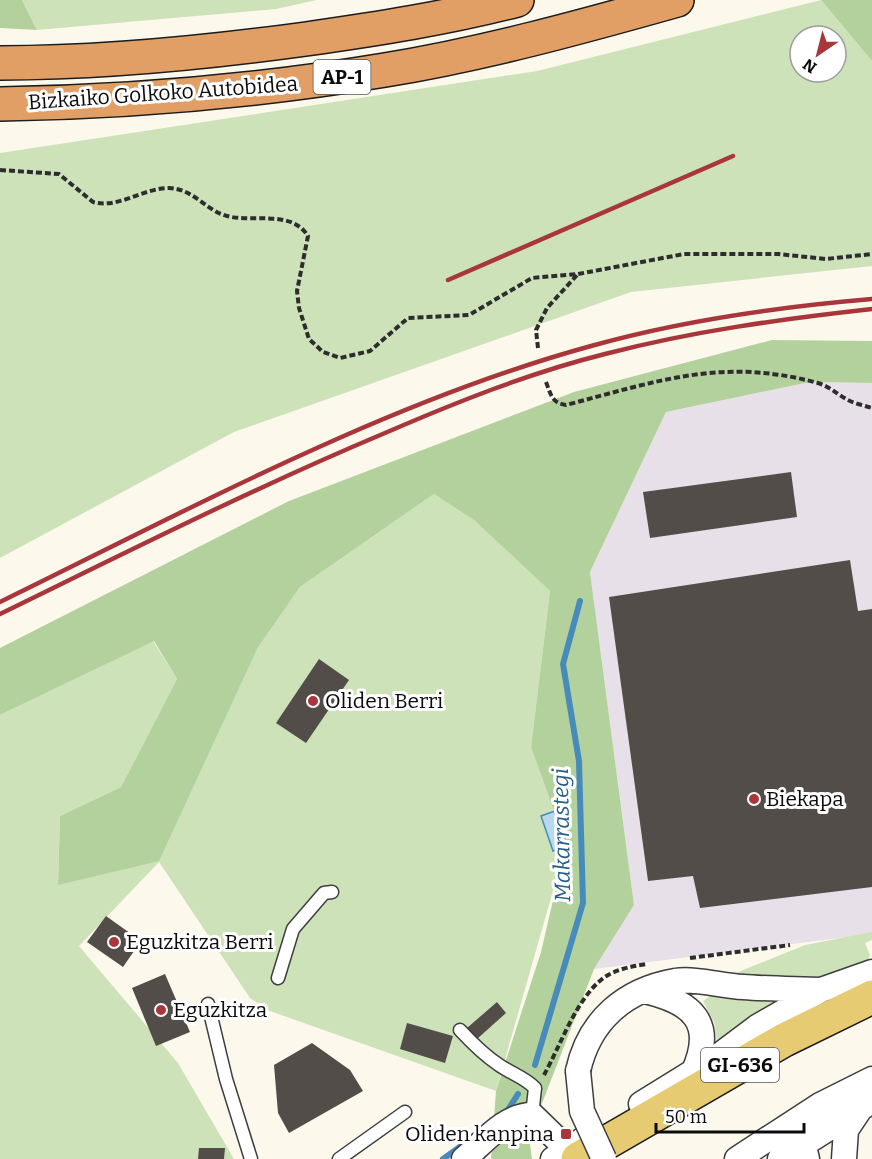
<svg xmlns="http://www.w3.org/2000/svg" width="872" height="1159" font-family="Bitter,serif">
  <rect width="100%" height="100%" fill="#fcf9ec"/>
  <path fill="#e8e0e9" d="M810,382L872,383V934L594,969L634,905L590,572L666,412Z"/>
  <path fill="#cee2ba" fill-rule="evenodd" d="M22,0H317L276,9L37,30Z
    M821,0L872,61V266L631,292L234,432L0,558V153L537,71ZM800,36H836V72H800Z
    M434,494L475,521L550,591L531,747L566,845L496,1091L267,1010L250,998L159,862L79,946L178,1063L234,1159H0V715L153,641L177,679L121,787L60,816L58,885L257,649L300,587Z
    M872,932V940L865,943L870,955L865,967L815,981L726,977L805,945Z
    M710,996L796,998L718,1049L714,1022L703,1001Z"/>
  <path fill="#b3d19c" d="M0,0H22L37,30L0,28Z
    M821,0H872V61Z
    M772,340L872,341V383L810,382L666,412L590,572L634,905L594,969L529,1137L532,1159H491L496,1091L541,952L566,845L531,747L550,591L475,521L434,494L300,587L257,649L159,861L58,885L60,816L121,787L177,679L154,641L0,715V648L289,501L574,392Z"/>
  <path fill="#b7d8ed" stroke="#488bba" stroke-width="1.5" d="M555,811L568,846L553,851L541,816Z"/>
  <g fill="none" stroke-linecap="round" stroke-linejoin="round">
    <path stroke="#488bba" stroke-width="6" d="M535,1065L583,903L579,761L563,664L580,601
      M506,1113L518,1094
      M443,1159L464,1144"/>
  </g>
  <path fill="#524d49" d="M791,472L797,517L650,538L643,492Z
    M850,560L858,611L872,609V887L700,908L693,876L648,881L609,597Z
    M319,659L349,680L306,743L276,723Z
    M106,916L141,941L123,967L87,942Z
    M165,974L190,1032L156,1046L132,988Z
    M497,1002L506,1013L477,1039L467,1028Z
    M407,1023L453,1036L445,1063L400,1049Z
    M312,1043L350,1070L363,1091L289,1133L278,1113L274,1065Z
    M199,1148H225L224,1159H198Z"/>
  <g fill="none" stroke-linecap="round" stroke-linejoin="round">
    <defs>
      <path id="service" d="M278,978L293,929L324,893L332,892
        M208,1004L226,1079L251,1159
        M460,1030C472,1043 484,1055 499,1065C512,1074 524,1077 535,1088L532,1115
        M339,1159L405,1112"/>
      <path id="minor" d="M645,991C693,1002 716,1023 693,1073
        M578,1071C589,1021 624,990 675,981C696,978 722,986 743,987C769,989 795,989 821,990
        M641,1104L717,1057L757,1027L821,990L872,972
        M464,1159C484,1142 505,1115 532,1115L567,1149
        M553,1159L590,1135
        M737,1159L820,1105L872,1079
        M780,1159L872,1101
        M807,1159L801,1134L824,1116
        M844,1159L846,1130L860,1109"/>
      <path id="primary" d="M578,1159L784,1040L872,997"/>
      <path id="motorway" d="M0,63C102,63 204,53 306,39C376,29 448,18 517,0
        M0,104C129,102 258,91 385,70C483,54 581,27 677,0"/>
    </defs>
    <use href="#service" stroke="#3e3e3e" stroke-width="15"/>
    <use href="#minor" stroke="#3e3e3e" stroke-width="27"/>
    <use href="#primary" stroke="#1c1c1c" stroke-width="36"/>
    <use href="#motorway" stroke="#1c1c1c" stroke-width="36"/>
    <path stroke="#2d2d2d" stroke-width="4" stroke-dasharray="6 3" stroke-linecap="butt" d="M0,170L59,174L93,202C119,209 143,188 169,188C194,189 205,210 227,216C253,223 291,209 308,236L297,291L299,308L309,339L323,352L340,358L370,351L408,318L469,315L532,278L578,274L684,254H778L826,259L872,254
      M538,348L536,330L547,308L578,274
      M546,382C551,395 552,403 566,405C658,381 723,357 818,383C831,387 839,396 850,401C857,404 865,406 872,408
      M690,958L790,945
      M544,1075C561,1045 579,990 610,974C622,968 634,966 647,964"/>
    <use href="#service" stroke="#fff" stroke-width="12"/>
    <use href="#minor" stroke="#fff" stroke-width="24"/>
    <use href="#primary" stroke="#e6cb72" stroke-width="33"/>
    <use href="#motorway" stroke="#e19f65" stroke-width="33"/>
    <path stroke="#a8363a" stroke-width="4.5" d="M448,280L733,156
      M0,602C190,509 387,402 591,346C683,320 777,307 872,299
      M0,614C127,552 254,488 385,433C457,402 529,373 605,354C693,331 782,319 872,309"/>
    <defs>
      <path id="minor-bridge" d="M578,1071L582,1111L604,1159"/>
    </defs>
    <use href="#minor-bridge" stroke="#3e3e3e" stroke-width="27" stroke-linecap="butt"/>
    <use href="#minor-bridge" stroke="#fff" stroke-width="24"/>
  </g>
  <g fill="#a8363a" stroke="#fff" stroke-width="2">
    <circle cx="313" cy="701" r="6"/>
    <circle cx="754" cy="799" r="6"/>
    <circle cx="114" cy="942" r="6"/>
    <circle cx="161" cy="1010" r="6"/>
    <rect x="560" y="1128" width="12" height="12" rx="3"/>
  </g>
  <g text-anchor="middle" stroke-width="6" stroke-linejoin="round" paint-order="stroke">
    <g fill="#fff" stroke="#545454" stroke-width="1.5">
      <rect x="313.5" y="60" width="57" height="34" rx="4.5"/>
      <rect x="701" y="1048" width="78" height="34" rx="4.5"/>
    </g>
    <g font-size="20" font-weight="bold" fill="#0b0b0b">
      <text x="342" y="84">AP-1</text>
      <text x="740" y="1072">GI-636</text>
    </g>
    <g font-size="21" fill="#0b0b0b" stroke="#fff">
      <text transform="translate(163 93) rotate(-4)" y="7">Bizkaiko Golkoko Autobidea</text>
    </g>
    <g font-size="21" fill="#0b0b0b" stroke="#fff" text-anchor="start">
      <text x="325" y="708">Oliden Berri</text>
      <text x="766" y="806">Biekapa</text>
      <text x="126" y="949">Eguzkitza Berri</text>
      <text x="173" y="1017">Eguzkitza</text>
      <text x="554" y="1141" text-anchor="end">Oliden kanpina</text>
    </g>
    <g font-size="22" font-style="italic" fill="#265e8b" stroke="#fff">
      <text transform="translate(561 835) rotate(-91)" y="8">Makarrastegi</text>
    </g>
  </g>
  <g transform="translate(818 54) rotate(215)"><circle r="28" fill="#ffffff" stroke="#9d9d9d" stroke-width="1.5"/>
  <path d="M0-4.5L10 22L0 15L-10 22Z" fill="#a8363a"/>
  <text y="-9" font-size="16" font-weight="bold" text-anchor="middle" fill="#0b0b0b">N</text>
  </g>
  <path d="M656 1123v9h148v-9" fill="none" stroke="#0b0b0b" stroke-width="3"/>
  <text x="665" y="1123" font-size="18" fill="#0b0b0b" stroke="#ffffff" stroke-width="4.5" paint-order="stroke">50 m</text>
</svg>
